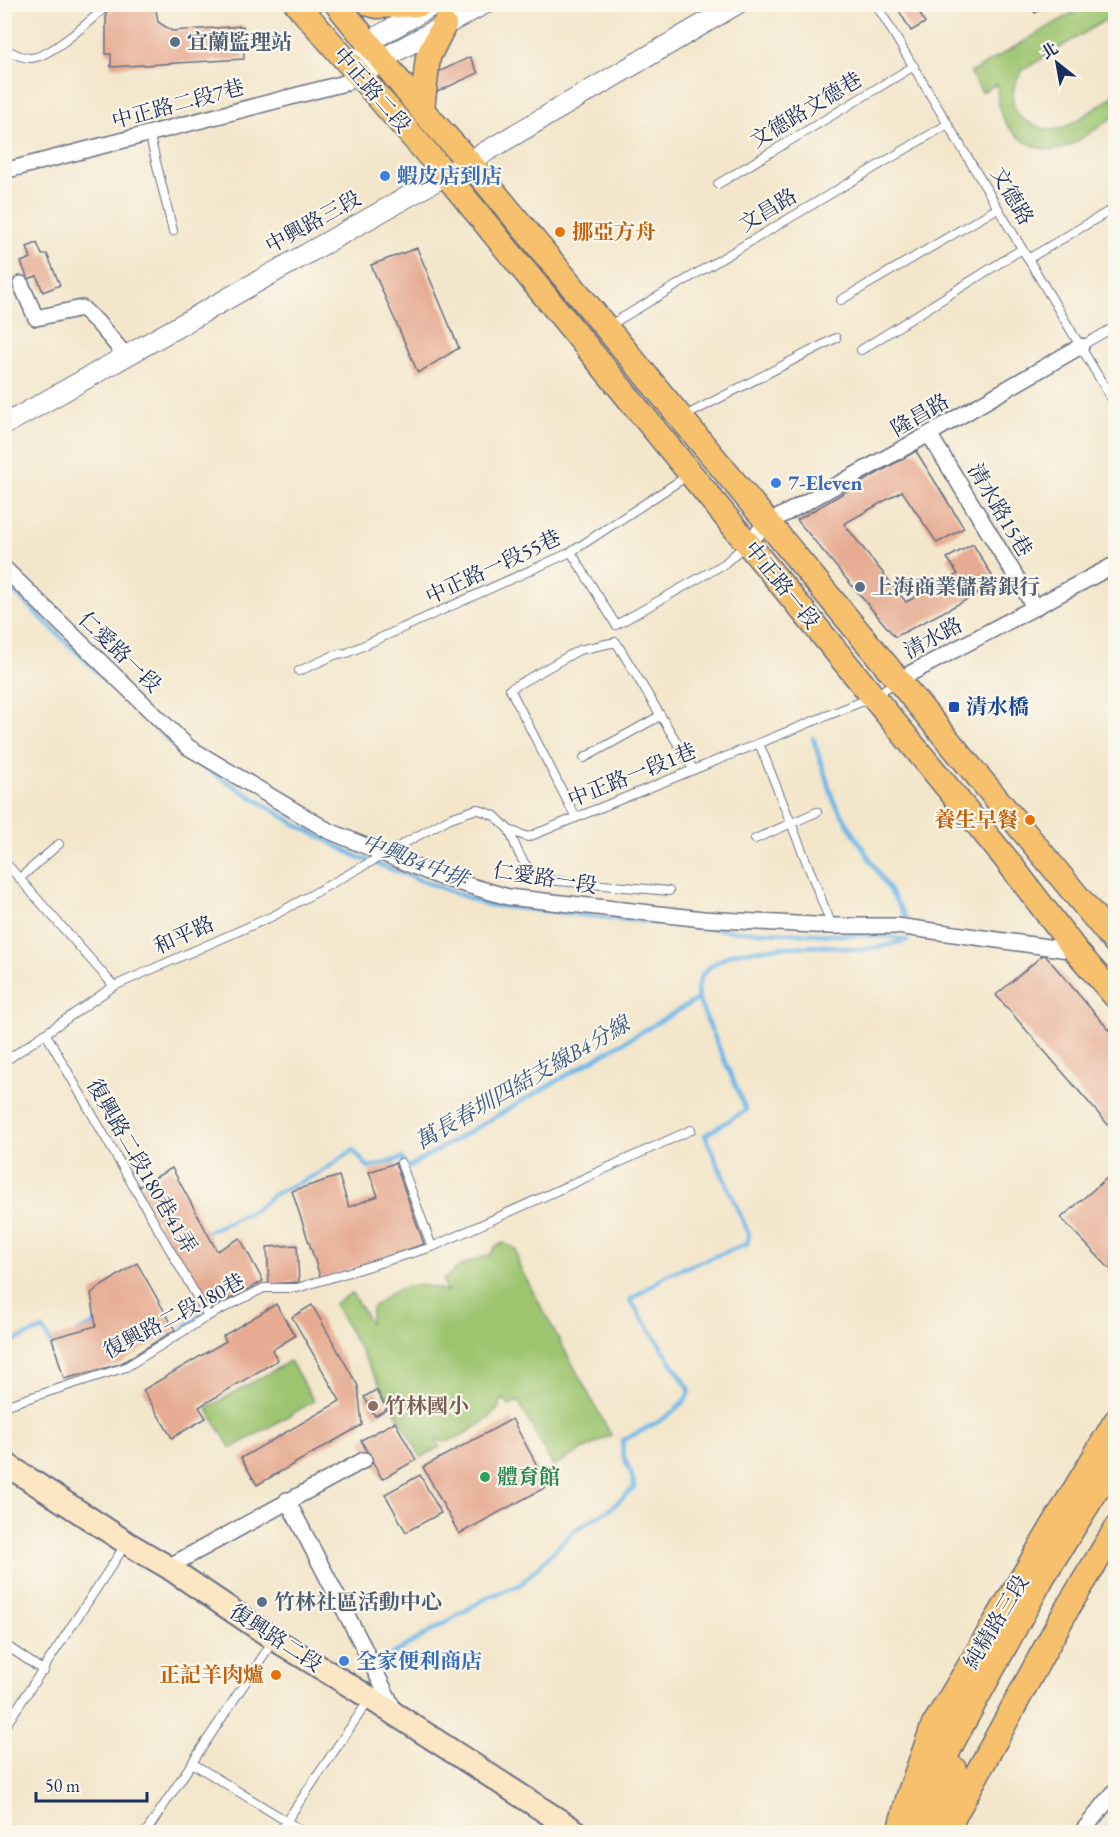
<svg xmlns="http://www.w3.org/2000/svg" width="1120" height="1837" font-family="'EB Garamond','Noto Serif TC',serif">
  <rect width="100%" height="100%" fill="#fbf7ec"/>
  <filter id="ink" filterUnits="userSpaceOnUse"><feTurbulence type="fractalNoise" baseFrequency=".0167" numOctaves="2"/><feDisplacementMap in="SourceGraphic" scale="12" xChannelSelector="R" yChannelSelector="G"/><feConvolveMatrix kernelMatrix="1 2 1 2 8 2 1 2 1" color-interpolation-filters="sRGB"/></filter>
  <filter id="wash" filterUnits="userSpaceOnUse"><feTurbulence type="fractalNoise" baseFrequency=".008" numOctaves="4" result="noise"/><feDisplacementMap in="SourceGraphic" scale="24" xChannelSelector="R" yChannelSelector="G"/><feGaussianBlur stdDeviation="1.35" result="paint"/><feColorMatrix in="noise" values="0 0 0 0 0 0 0 0 0 0 0 0 0 0 0 0 0 1.4 0 .05"/><feComposite in="paint" operator="in"/></filter>
  <g filter="url(#wash)">
    <rect width="100%" height="100%" fill="#f3e6cb"/>
    <path fill="#9dc570" stroke="#5c7a67" stroke-width="1.5" d="M1086,5H1115V14L1023,70C1007,92 1008,116 1036,126C1045,129 1050,131 1059,129C1074,125 1101,104 1115,95V116C1104,123 1074,145 1064,148C1039,155 1012,138 1002,116C997,106 998,95 997,84L982,92L970,73Z
      M503,1243L516,1249L519,1266L611,1435L553,1466L518,1401L509,1406L503,1398L498,1409L489,1418L470,1431L447,1442L436,1440L440,1447L421,1457L334,1304L352,1293L370,1323L372,1308C399,1284 412,1280 447,1291L443,1281C456,1266 470,1260 489,1256L495,1247Z
      M290,1361L314,1401L231,1449L207,1408Z"/>
    <g fill="none" stroke-linecap="round" stroke-linejoin="round">
      <path stroke="#71b7e8" stroke-width="4.5" d="M4,582L182,754L299,826L358,857L487,905L734,931L892,937L905,940
        M813,738L834,802L906,917
        M204,1235V1233L255,1210L274,1194L320,1173L353,1150L369,1168L402,1158L407,1168L698,999
        M184,1327L206,1311
        M76,1333L101,1321
        M4,1340L8,1343L43,1329L51,1344L57,1341
        M378,1663L488,1597L520,1585L575,1530L610,1509L634,1488C635,1470 619,1461 623,1440C644,1429 682,1414 690,1390L630,1300L668,1274L747,1244L749,1235L705,1135L746,1110L698,999L697,990L701,976L712,965L733,953L782,947L828,946L860,950L885,946L907,940"/>
    </g>
    <g id="blocks">
      <path fill="#e6ab92" d="M895,4H915L925,23L911,31Z
        M1030,4H1049L1035,13Z
        M156,9L158,22L172,31L243,26L244,59L111,67V54H106V11Z
        M470,57L478,73L437,92L430,76Z
        M37,243L42,255L47,254L60,285L43,292L37,276L28,279L21,262L31,258L27,247Z
        M417,248L459,348L418,373L371,265Z
        M916,451L964,528L937,543L902,491L844,524L906,602L958,574L947,558L973,544L997,584L895,637L797,520Z
        M1044,954L1116,1038V1134L996,995Z
        M395,1163L424,1244L321,1279L292,1191L339,1176L349,1207L378,1196L369,1172Z
        M172,1168L217,1251L240,1238L263,1281L207,1312L138,1187Z
        M1116,1170V1263L1109,1268L1061,1218Z
        M297,1245L299,1282L269,1284L267,1247Z
        M137,1263L175,1330L120,1364L64,1379L52,1338L96,1326L91,1293Z
        M276,1304L295,1336L272,1350L278,1360L199,1407L206,1418L172,1438L143,1390L226,1341L223,1336Z
        M312,1305L358,1386L362,1425L257,1485L241,1458L340,1401L292,1317Z
        M376,1390L387,1409L375,1416L364,1397Z
        M512,1419L548,1486L459,1534L423,1467Z
        M395,1422L416,1460L382,1479L361,1440Z
        M420,1475L441,1513L406,1532L385,1494Z"/>
    </g>
  </g>
  <g filter="url(#ink)">
    <use href="#blocks" fill-opacity="0" stroke="#676f84" stroke-width="1.5"/>
    <g fill="none" stroke-linecap="round" stroke-linejoin="round">
      <defs>
        <path id="service" d="M876,4L1116,406
          M4,48C12,53 22,58 31,58C51,57 92,19 109,4
          M149,133L173,231
          M718,184L914,66
          M1028,259L1116,207
          M841,300L998,208
          M610,325L948,124
          M1081,346L1116,326
          M861,350L1022,249
          M683,417L836,338
          M571,552L616,625L724,564L744,546
          M299,671L337,654L347,653L571,552L687,476
          M759,743L832,926
          M584,758L660,716
          M576,818L510,689L579,650L616,642L693,769
          M509,830C520,855 520,867 547,880L669,891
          M755,839L817,812
          M4,861L114,986
          M20,878L59,844
          M46,1034L208,1316
          M4,1062L114,986L273,916L450,818L477,809L495,816L509,830L528,837L873,697L897,681
          M401,1163L432,1247
          M4,1406L126,1367L208,1316L264,1288H297L432,1247L691,1130
          M4,1644L44,1671
          M4,1728L126,1544
          M192,1763L304,1832
          M146,1832L273,1641
          M279,1832L369,1700"/>
        <path id="minor" d="M4,171L341,84L361,77
          M21,284L36,318L82,308L97,322L126,356
          M929,434L1035,608
          M747,543L768,523L929,434L1081,346
          M4,568L188,747L327,830L440,877L508,897L703,919L832,926H897L1076,951
          M898,680L1116,564
          M287,1500L363,1646L396,1714
          M168,1567L364,1460
          M1082,1832L1116,1790"/>
        <path id="tertiary" d="M365,55L368,42L435,4
          M361,77L382,59L484,4
          M4,425L446,175L737,4"/>
        <path id="secondary" d="M4,1463L127,1543L168,1567L274,1639L370,1698L577,1832"/>
        <path id="primary" d="M297,4L446,175L1006,859L1076,951L1116,997
          M337,4L422,110L469,162L1116,943
          M370,4L377,6L421,4
          M422,110L428,57L444,25
          M917,1822L922,1805L953,1741L1043,1576L1116,1459
          M899,1832L910,1792L933,1727L1116,1421
          M933,1832L954,1769
          M949,1832L954,1816L1068,1607L1116,1529"/>
      </defs>
      <use href="#service" stroke="#676f84" stroke-width="10"/>
      <use href="#minor" stroke="#676f84" stroke-width="18"/>
      <use href="#tertiary" stroke="#676f84" stroke-width="22"/>
      <use href="#secondary" stroke="#676f84" stroke-width="26"/>
      <use href="#primary" stroke="#676f84" stroke-width="27"/>
      <use href="#service" stroke="#fff" stroke-width="8"/>
      <use href="#minor" stroke="#fff" stroke-width="15"/>
      <use href="#tertiary" stroke="#fff" stroke-width="20"/>
      <use href="#secondary" stroke="#fce6c4" stroke-width="22"/>
      <use href="#primary" stroke="#f7c06c" stroke-width="24"/>
    </g>
  </g>
  <g fill="#5c6f8a" stroke="#fbf7ec" stroke-width="2">
    <circle cx="175" cy="42" r="6"/>
    <circle cx="860" cy="587" r="6"/>
    <circle cx="262" cy="1602" r="6"/>
  </g>
  <g fill="#3f7fe0" stroke="#fbf7ec" stroke-width="2">
    <circle cx="385" cy="176" r="6"/>
    <circle cx="776" cy="483" r="6"/>
    <circle cx="344" cy="1661" r="6"/>
  </g>
  <g fill="#e8710a" stroke="#fbf7ec" stroke-width="2">
    <circle cx="560" cy="232" r="6"/>
    <circle cx="1030" cy="820" r="6"/>
    <circle cx="276" cy="1675" r="6"/>
  </g>
  <rect fill="#1a4fb4" stroke="#fbf7ec" stroke-width="2" x="948" y="701" width="12" height="12" rx="3"/>
  <circle fill="#8d6e63" stroke="#fbf7ec" stroke-width="2" cx="373" cy="1406" r="6"/>
  <circle fill="#2e9e5b" stroke="#fbf7ec" stroke-width="2" cx="485" cy="1477" r="6"/>
  <g text-anchor="middle" stroke-width="4.5" stroke-linejoin="round" paint-order="stroke">
    <g font-size="21" font-weight="bold" fill="#4e5e75" stroke="#fbf7ec" text-anchor="start">
      <text x="187" y="49">宜蘭監理站</text>
      <text x="872" y="594">上海商業儲蓄銀行</text>
      <text x="274" y="1609">竹林社區活動中心</text>
    </g>
    <g font-size="21" fill="#1b2f5e" stroke="#fbf7ec">
      <text transform="translate(372 90) rotate(49)" y="7">中正路二段</text>
      <text transform="translate(178 104) rotate(-15)" y="7">中正路二段7巷</text>
      <text transform="translate(806 110) rotate(-31)" y="7">文德路文德巷</text>
      <text transform="translate(1012 196) rotate(60)" y="7">文德路</text>
      <text transform="translate(768 210) rotate(-31)" y="7">文昌路</text>
      <text transform="translate(313 222) rotate(-29)" y="7">中興路三段</text>
      <text transform="translate(920 415) rotate(-30)" y="7">隆昌路</text>
      <text transform="translate(1000 510) rotate(59)" y="7">清水路15巷</text>
      <text transform="translate(493 567) rotate(-25)" y="7">中正路一段55巷</text>
      <text transform="translate(782 585) rotate(51)" y="7">中正路一段</text>
      <text transform="translate(933 638) rotate(-28)" y="7">清水路</text>
      <text transform="translate(120 652) rotate(44)" y="7">仁愛路一段</text>
      <text transform="translate(632 775) rotate(-22)" y="7">中正路一段1巷</text>
      <text transform="translate(545 878) rotate(9)" y="7">仁愛路一段</text>
      <text transform="translate(184 935) rotate(-24)" y="7">和平路</text>
      <text transform="translate(142 1166) rotate(60)" y="7">復興路二段180巷41弄</text>
      <text transform="translate(174 1316) rotate(-28)" y="7">復興路二段180巷</text>
      <text transform="translate(996 1622) rotate(-59)" y="7">純精路三段</text>
      <text transform="translate(276 1638) rotate(33)" y="7">復興路二段</text>
    </g>
    <g font-size="21" font-weight="bold" fill="#366cbe" stroke="#fbf7ec" text-anchor="start">
      <text x="397" y="183">蝦皮店到店</text>
      <text x="788" y="490">7-Eleven</text>
      <text x="356" y="1668">全家便利商店</text>
    </g>
    <g font-size="21" font-weight="bold" fill="#c56008" stroke="#fbf7ec" text-anchor="end">
      <text x="572" y="239" text-anchor="start">挪亞方舟</text>
      <text x="1018" y="827">養生早餐</text>
      <text x="264" y="1682">正記羊肉爐</text>
    </g>
    <g font-size="21" font-weight="bold" fill="#164399" stroke="#fbf7ec" text-anchor="start">
      <text x="966" y="714">清水橋</text>
    </g>
    <g font-size="21" font-weight="bold" fill="#785e54" stroke="#fbf7ec" text-anchor="start">
      <text x="385" y="1413">竹林國小</text>
    </g>
    <g font-size="21" font-weight="bold" fill="#27864d" stroke="#fbf7ec" text-anchor="start">
      <text x="497" y="1484">體育館</text>
    </g>
    <g font-size="22" font-style="italic" fill="#355887" stroke="#fbf7ec">
      <text transform="translate(415 860) rotate(21)" y="8">中興B4中排</text>
      <text transform="translate(522 1082) rotate(-30)" y="8">萬長春圳四結支線B4分線</text>
    </g>
  </g>
  <rect width="1120" height="1837" fill="none" stroke="#fbf7ec" stroke-width="24"/>
  <g transform="translate(1057 63) rotate(329)" stroke="#fbf7ec" stroke-width="4.5" paint-order="stroke">
  <path d="M0-4.5L10 22L0 15L-10 22Z" fill="#1b2f5e"/>
  <text y="-9" font-size="16" font-weight="bold" text-anchor="middle" fill="#1b2f5e">北</text>
  </g>
  <path d="M36 1792v9h111v-9" fill="none" stroke="#1b2f5e" stroke-width="3"/>
  <text x="45" y="1792" font-size="18" fill="#1b2f5e" stroke="#fbf7ec" stroke-width="4.5" paint-order="stroke">50 m</text>
</svg>
